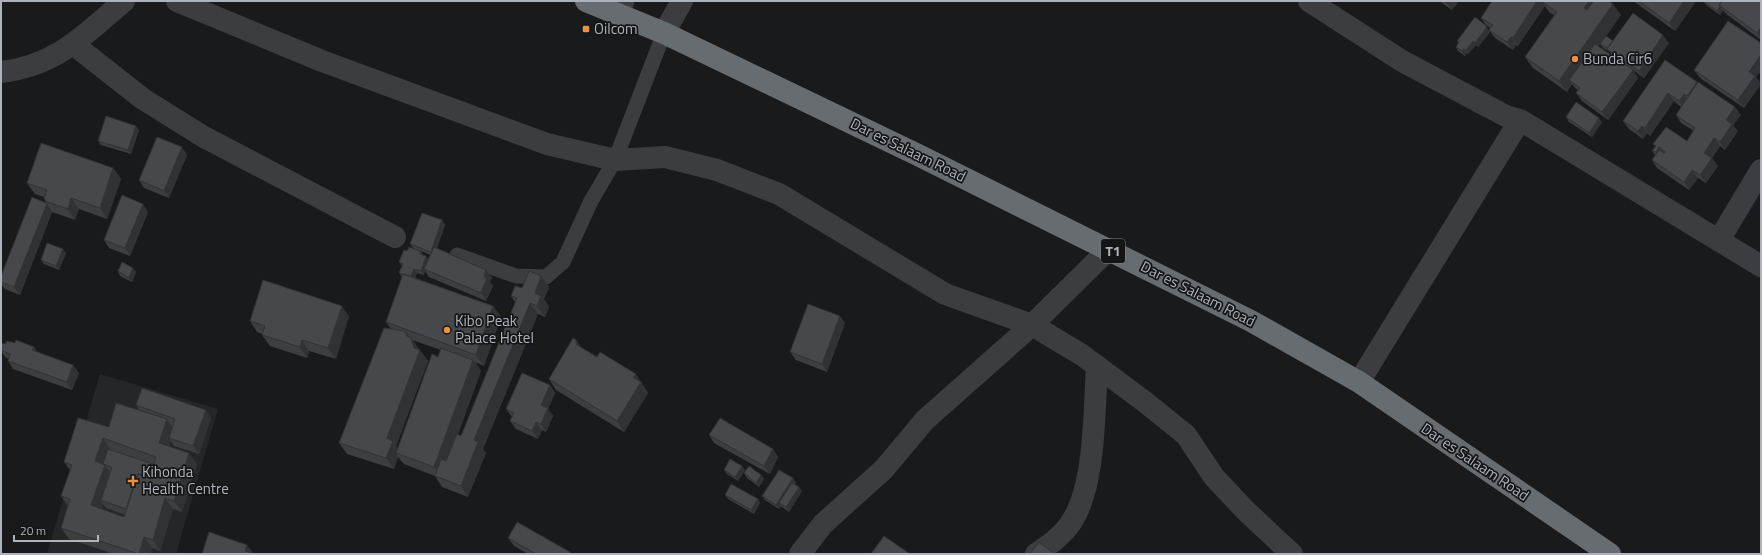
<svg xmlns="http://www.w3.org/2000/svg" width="1762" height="555" font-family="'Titillium Web',sans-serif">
  <rect width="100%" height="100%" fill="#191a1b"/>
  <path fill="#252628" d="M100,374L218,409L176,554H47Z"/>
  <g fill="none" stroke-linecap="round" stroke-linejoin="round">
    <path stroke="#3b3d40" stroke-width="15" d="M623,16L627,1
      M457,255L516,276L546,277L563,262L591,201L615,160L664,33"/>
    <path stroke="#3b3d40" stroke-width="22" d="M177,1L322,61L547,144L615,160L665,157L717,170L779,194L945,294L1032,325L1082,355L1145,402L1186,435L1214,477L1246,511L1292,554
      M1309,1L1402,61L1506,116L1520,120L1761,266
      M664,33L682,1
      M73,44L143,99L204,137L395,237
      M1,72C56,66 84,35 124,1
      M1719,240L1761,170
      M1359,382L1520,120
      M800,554L823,524L884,469L925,420L1032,325L1109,249
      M1036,554C1048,546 1062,536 1070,524C1096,488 1094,409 1097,366"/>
    <path stroke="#676c71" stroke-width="22" d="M586,1L664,33L916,154L1251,321L1359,382L1610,554"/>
  </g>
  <path fill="#3c3e40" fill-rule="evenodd" d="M1439,1H1459L1452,10Z
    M1492,1H1609L1621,15L1606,36L1613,41L1669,43L1644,78L1633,70L1638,78L1608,120L1582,101L1576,93L1578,90L1575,88L1572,84L1567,92L1533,68L1525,57L1554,15L1550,13L1545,6L1518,46L1516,45L1513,50L1495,38L1489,30L1490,28L1486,25L1481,18ZM1600,44L1603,48L1610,52L1613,57L1598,47Z
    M1635,1H1696L1675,31L1636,3Z
    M1703,1H1761V40L1725,13L1723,10L1720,15L1706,5Z
    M1488,29L1490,32L1478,47L1476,45L1468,54L1467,53L1465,56L1458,51L1456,47L1459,43L1457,41Z
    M1665,60L1697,82L1741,115L1733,125L1738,131L1725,150L1720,146L1712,158L1718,166L1706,183L1698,178L1689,190L1657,168L1652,160L1655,155L1652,151L1655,147L1653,144L1687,141L1694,131L1681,123L1676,115L1681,107L1674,101L1650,136L1647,133L1643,139L1629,129L1623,121Z
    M1694,70L1756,77L1761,84L1744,108L1700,78Z
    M1566,117L1602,122L1592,137L1569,122Z
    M139,130L131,154L101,145L98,141Z
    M187,155L169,198L144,188L139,180Z
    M113,168L121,179L107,219L79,209L75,220L52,212L20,295L5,289L1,284V276L46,203L44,199V197L35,194L27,183Z
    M148,212L130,256L109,248L104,240Z
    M442,220L445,225L437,248L486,270L492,278L490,282L493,286L486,301L429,277L425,271L424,275L417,273L415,278L493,306L501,317L484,366L475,362L481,371L458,434L461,436L515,302L511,296L541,276L549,287L544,299L549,307L545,317L538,314L483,449L486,453L468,497L442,487L435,476L404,464L398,457L394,469L347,454L339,443L391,329L386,322L402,277L399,273L402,266L399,262L407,251L413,248L410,244ZM421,251L430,255L428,259L423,255ZM412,340L441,350L398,449L396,446L428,361Z
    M66,253L59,270L44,264L41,260Z
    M133,268L136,272L132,282L120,276L118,271Z
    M349,316L336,359L309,351L307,358L270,346L262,335V334L257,332L250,321Z
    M845,323L827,372L796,360L790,352Z
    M576,340L581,348L597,357L636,374L648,393L624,432L556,390L549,379Z
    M15,343L34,347L37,352L79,373L72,390L13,369L8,361V359L5,357L1,351V346Z
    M550,385L555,393L548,409L553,416L546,432L542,430L538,439L516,429L510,421L512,417L506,409Z
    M136,405L211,418L199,454L174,446L171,441L169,446L197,464L182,512L173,509L160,551L152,548L150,554H114L69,539L61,528L68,506L61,496L70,470L64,462L109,427L139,410ZM103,504L106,508L125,515L124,517L102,509Z
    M709,435L773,449L778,457L770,474L714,443Z
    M742,466L745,470L738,481L727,474L724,470Z
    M744,473L761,475L764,479L759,487L747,478Z
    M793,478L796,483L795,484L802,491L789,512L782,507L781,506L779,509L765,500L762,496Z
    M725,495L758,499L760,503L754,514L728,499Z
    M508,538L570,552L572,554H528L514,546Z"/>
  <path fill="#313234" d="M1445,1H1459L1452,10Z
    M1537,1H1548L1543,2L1545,6L1518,46L1513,38Z
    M1589,1H1605L1592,19L1584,8Z
    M1684,1H1696L1675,31L1669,23Z
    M1613,4L1621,15L1573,83L1569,80L1572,84L1567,92L1559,81Z
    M1720,6L1723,10L1720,15L1717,11Z
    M1485,25L1490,32L1478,47L1475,43Z
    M1761,27V39L1757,33Z
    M1663,35L1669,43L1644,78L1639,71Z
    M1511,37L1516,45L1513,50L1507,42Z
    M1473,41L1476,45L1468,54L1466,50Z
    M1464,49L1467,53L1465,56L1462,51Z
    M1761,55V71L1756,77L1761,84L1744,108L1738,100L1749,72Z
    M1633,70L1638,78L1608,120L1602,112Z
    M1697,82L1703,90L1692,104L1687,96Z
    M1668,93L1674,101L1650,136L1645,128Z
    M1684,94L1689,102L1685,109L1679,101Z
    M1735,107L1741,115L1733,125L1738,131L1725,150L1720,142L1726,120Z
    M1599,118L1602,122L1592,137L1589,133Z
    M136,126L139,130L131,154L128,150Z
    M1642,126L1647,133L1643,139L1638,131Z
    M1714,138L1720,146L1710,161L1704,153Z
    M182,147L187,155L169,198L164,191Z
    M1659,147L1665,155L1661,160L1656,152Z
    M1712,158L1718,166L1706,183L1700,175Z
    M113,168L121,179L107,219L100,208Z
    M1692,170L1698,178L1689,190L1684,182Z
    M71,198L79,209L75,220L68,209Z
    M47,204L52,212L20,295L14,287Z
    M143,204L148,212L130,256L125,248Z
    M442,220L445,225L434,256L431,252Z
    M63,249L66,253L59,270L56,266Z
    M426,256L429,260L424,269L425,271L424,275L421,271Z
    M133,268L136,272L132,282L129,278Z
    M414,269L417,273L414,281L411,277Z
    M486,270L492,278L490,282L493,286L486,301L481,293L484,277Z
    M541,276L549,287L544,299L549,307L545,317L537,306L535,293Z
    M530,303L538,314L483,449L486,453L468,497L461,486L474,440Z
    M342,306L349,316L336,359L328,348Z
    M493,306L501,317L484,366L476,355Z
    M840,316L845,323L827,372L822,364Z
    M405,331L412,341L411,338L419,349L420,351V350L428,361L396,446L400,452L396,453L398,457L394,469L386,458L387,438L414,348L407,336Z
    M302,340L309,351L307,358L300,347Z
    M576,340L584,351L577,345Z
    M34,347L39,354L32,350Z
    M473,360L481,371L442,478L434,467Z
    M73,365L79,373L72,390L67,382Z
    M636,374L648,393L624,432L617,421L633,377Z
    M550,385L555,393L548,409L553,416L546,432L541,424V405Z
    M206,410L211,418L199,454L193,446Z
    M167,419L174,430L169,438L171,441L167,454L159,443Z
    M536,422L542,430L538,439L532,431Z
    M103,438L110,449L105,465L112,476L101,500L103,504L99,516L91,505L95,461Z
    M773,449L778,457L770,474L764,466Z
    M189,453L197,464L182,512L174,501Z
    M742,466L745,470L738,481L735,477Z
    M137,475L143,483L132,517L126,509Z
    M761,475L764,479L759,487L756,483Z
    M793,478L796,483L782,505L779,503L781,506L779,509L776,505Z
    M799,487L802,491L789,512L786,507Z
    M165,498L173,509L160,551L153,540Z
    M758,499L760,503L754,514L751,510Z
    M144,537L152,548L150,554H139Z
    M247,545L254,554L245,551Z"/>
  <path fill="#46484b" stroke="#313234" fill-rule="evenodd" d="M1492,1H1537L1513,38L1511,37L1507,42L1489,30L1493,25L1481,18Z
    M1543,1H1589L1584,8L1587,10L1594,1H1609L1613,4L1559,81L1525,57L1557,12L1543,2Z
    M1639,1H1684L1669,23Z
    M1703,1H1722L1719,5L1720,6L1717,11Z
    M1722,1H1761V27L1757,33L1719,5Z
    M1633,13L1663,35L1639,71L1607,49Z
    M1475,17L1485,25L1487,27L1475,43L1473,41L1466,50L1464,49L1462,51L1456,47L1459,42L1457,41Z
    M1728,21L1761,43V55L1749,72L1755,76L1738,100L1694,70Z
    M1606,36L1613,41L1607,48L1600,44Z
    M1595,44L1633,70L1602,112L1576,93L1580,88L1569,80Z
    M1665,60L1697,82L1687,96L1684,94L1679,101L1668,93L1645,128L1642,126L1638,131L1623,121Z
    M1698,82L1735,107L1726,120L1732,124L1720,142L1714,138L1704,153L1712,158L1700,175L1692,170L1684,182L1652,160L1659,150L1664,153L1665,152L1659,147L1656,152L1652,151L1656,146L1653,144L1666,127L1687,141L1695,128L1676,115Z
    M1576,102L1599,118L1589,133L1566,117Z
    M106,116L136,126L128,150L98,141Z
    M157,137L182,147L164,191L139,180Z
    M41,143L113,168L100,208L71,198L68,209L45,201L46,200L44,199L47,190L27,183Z
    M122,195L143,204L125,248L104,240Z
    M32,197L46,203L47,204L14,287L1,282V276Z
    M422,213L442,220L431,252L410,244Z
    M47,243L63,249L56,266L41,260Z
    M409,247L420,251V254L426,256L421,271L414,269L411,276L399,273L403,264L399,262L404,250L407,251Z
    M434,247L486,270L484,277L487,278L481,293L424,269Z
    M122,262L133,268L129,278L118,271Z
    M529,271L541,276L535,293L541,296L537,306L530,303L474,440L478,442L461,486L435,476L441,459L446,461L457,434L461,436L517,298L511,296L515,286L522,288Z
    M403,274L493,306L476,355L386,322Z
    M263,280L342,306L328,348L302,340L300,347L262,335L265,326L250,321Z
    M808,304L840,316L822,364L790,352Z
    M384,328L405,331L407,336L411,338L414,348L420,350L387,438L393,441L386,458L339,443Z
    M573,338L576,340L577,345L597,357L600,352L636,374L633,377L641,382L617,421L549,379Z
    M16,340L34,347L32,350L73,365L67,382L8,361L10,354L1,350V346L2,343L5,344L7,341L15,343Z
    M441,348L473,360L434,467L396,453L432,354L438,357Z
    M522,373L550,385L541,405L548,408L541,424L536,422L532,431L510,421L514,413L506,409Z
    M142,388L206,410L193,446L169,438L175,419L136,405Z
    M116,403L167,419L159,443L189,453L174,501L165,498L153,540L144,537L139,554L61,528L70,499L61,496L72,465L64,462L78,418L109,427ZM103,438L156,457L149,478L138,474L124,517L91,505L105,465L95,461Z
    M720,418L773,449L764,466L709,435Z
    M108,449L153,464L149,478L138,474V475H137L126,509L101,500L112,467L103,464Z
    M730,459L742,466L735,477L724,470Z
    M749,466L761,475L756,483L744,473Z
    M779,470L793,478L776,505L762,496Z
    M792,483L799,487L786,507L779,503Z
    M731,484L758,499L751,510L725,495Z
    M517,522L570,552L569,554H536L508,538Z
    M209,532L247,545L245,551L256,554H202Z
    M884,536L910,554H871Z
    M1039,542L1055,554H1030Z"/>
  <g fill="#e99244" stroke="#141517" stroke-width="1.5">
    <rect x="582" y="25" width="8" height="8" rx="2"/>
    <circle cx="1575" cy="59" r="4"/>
    <circle cx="447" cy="330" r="4"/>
    <path d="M131 475h4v4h4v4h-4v4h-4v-4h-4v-4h4z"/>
  </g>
  <g text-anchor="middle" stroke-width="3.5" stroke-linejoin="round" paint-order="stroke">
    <rect fill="#141517" stroke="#7f8489" stroke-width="1" x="1101" y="239" width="24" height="24" rx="3"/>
    <g font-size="14" font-weight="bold" fill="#adb3ba">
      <text x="1113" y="256">T1</text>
    </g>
    <g font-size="15" fill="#adb3ba" stroke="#141517" text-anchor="start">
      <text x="594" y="34">Oilcom</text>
      <text x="1583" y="64">Bunda Cir6</text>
      <text x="455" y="326">Kibo Peak<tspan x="455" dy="17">Palace Hotel</tspan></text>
      <text x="142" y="477">Kihonda<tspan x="142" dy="17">Health Centre</tspan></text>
    </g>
    <g font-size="15" fill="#adb3ba" stroke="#141517">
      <text transform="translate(908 150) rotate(26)" y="5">Dar es Salaam Road</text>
      <text transform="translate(1198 294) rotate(27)" y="5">Dar es Salaam Road</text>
      <text transform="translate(1475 462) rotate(34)" y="5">Dar es Salaam Road</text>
    </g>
  </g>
  <rect width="1762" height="555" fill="none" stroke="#adb3ba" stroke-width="4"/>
  <path d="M14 535v6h84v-6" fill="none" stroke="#adb3ba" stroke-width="2"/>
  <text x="20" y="535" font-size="12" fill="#adb3ba" stroke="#141517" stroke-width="3" paint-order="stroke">20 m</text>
</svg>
